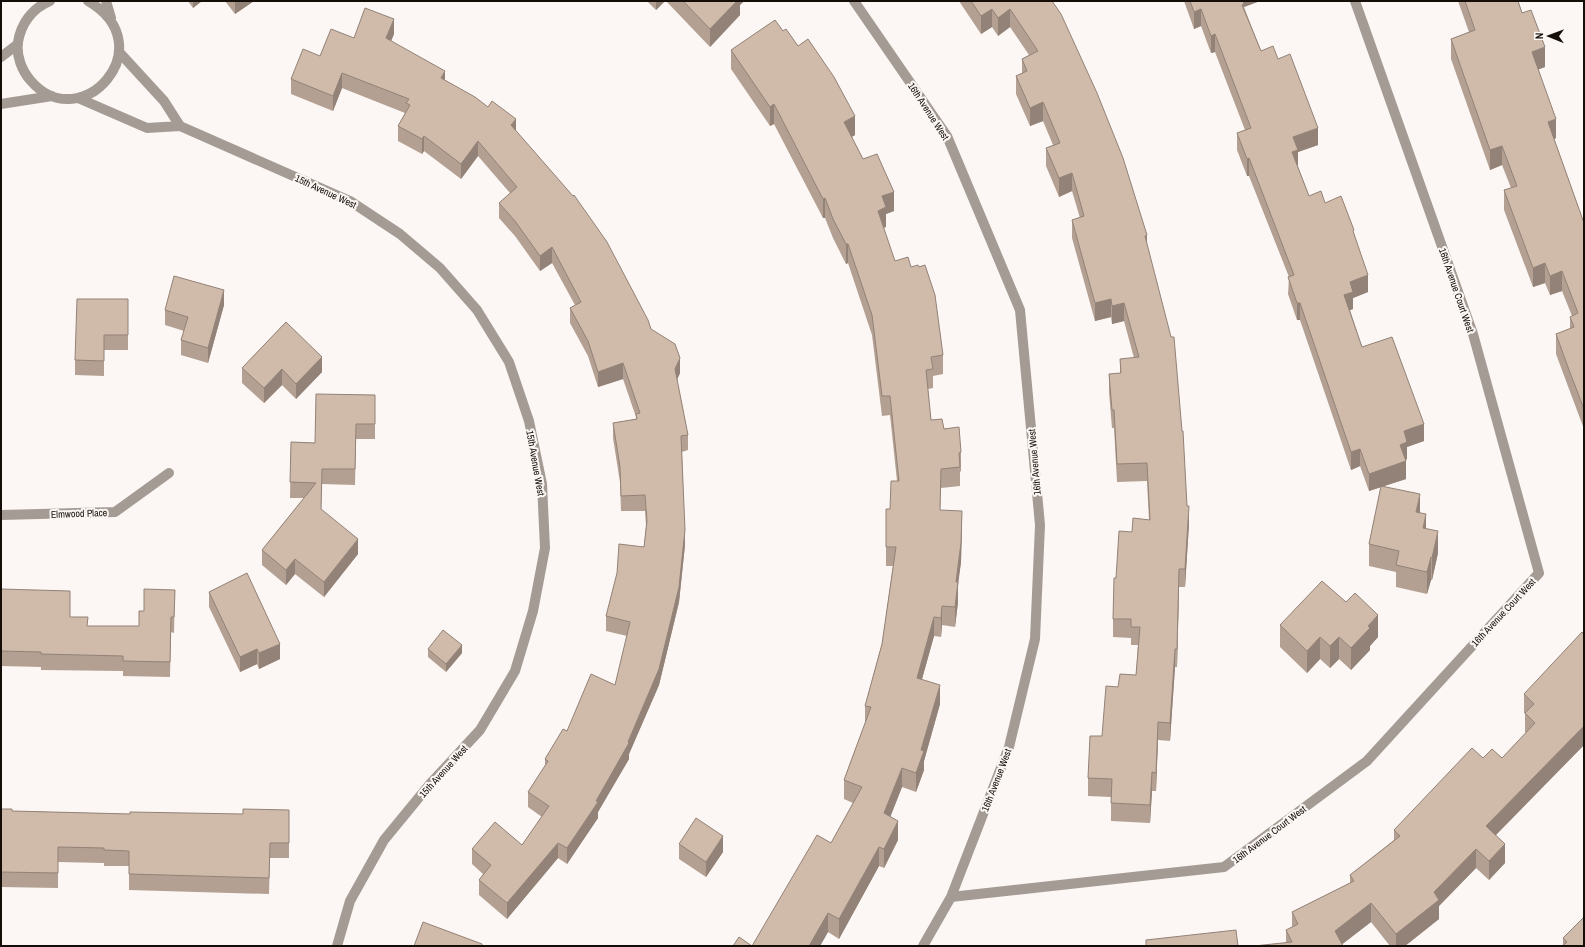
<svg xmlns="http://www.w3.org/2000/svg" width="1585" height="947" font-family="'Archivo Narrow',sans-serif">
  <rect width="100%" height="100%" fill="#fcf7f4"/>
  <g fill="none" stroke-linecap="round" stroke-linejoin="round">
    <path stroke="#a49b94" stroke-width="10" d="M50,1C32,8 21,24 18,42C16,56 22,71 31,81C81,138 165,46 88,1
      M106,1L111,18
      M854,1L947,136L1020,310L1040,525L1035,639L1009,747L951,897L923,946
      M119,52L164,101L180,126
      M1,57L18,44
      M78,98L147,128L180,126L350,201L400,234L440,268L477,310L509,362L529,421L542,484L545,548L533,611L515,671L480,730L430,784L384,840L350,901L337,946
      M1,104L52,96
      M1,515L115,512L169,473
      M951,897L1224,867L1367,761L1539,573L1473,334L1355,1"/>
  </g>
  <path fill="#b3a092" d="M188,1H202L193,8Z
    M225,1H254L235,14Z
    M647,1H665L656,10Z
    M666,1H744L740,5V15L710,47Z
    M959,1H1052L1147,245L1187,506L1189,524L1185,587H1179L1177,667H1175L1170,741L1158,740L1156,791H1152L1150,823L1111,821V797L1088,796V778L1118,687L1136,675L1138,645H1131V638L1113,637V619L1116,578L1132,532L1149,520L1147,481L1117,482L1114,428H1112L1109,392V374L1120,373V359L1134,358L1124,321L1112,324L1111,317L1095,321L1072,238V220L1080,218L1072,191L1059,197L1046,166V148L1053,145L1043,121L1030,126L1016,94V76L1022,73V59L1029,55L1010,27L998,36L992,27L981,34Z
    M1184,1H1260L1244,7L1261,51L1278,59L1318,145L1298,152V167L1309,196L1325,203L1354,235L1368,292L1353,298V309L1350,310L1362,347L1424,441L1407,447V459L1406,460V479L1384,486L1420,513L1426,528L1438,553L1432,580H1431L1427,594L1396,587V572L1369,566V544L1381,487L1369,491L1360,466L1351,470L1300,320H1297L1288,294L1289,277L1249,176H1247L1237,150V133L1245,130L1215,52L1211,53L1201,26L1194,29Z
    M1458,1H1518L1522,13L1545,67L1538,69L1556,138L1554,139L1584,223V429L1569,389L1556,354V334L1570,329V317L1572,316L1562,291L1550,295L1545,283L1533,287L1504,210V190L1511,188L1502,165L1490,170L1451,59V39L1469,32Z
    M394,34L391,41L516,131L651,329L680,373L677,380L688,435V450L682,452L685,545L679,602L659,685L629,754V759L598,812V818L567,864L558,858L507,919L479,895V880L483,874L472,864V849L522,845L542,817L528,807V792L545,766V759L567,731L615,685L627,636L606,631V616L644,547L646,526L645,511H621L620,482L613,438V423L636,419V417L623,379L598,387L588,356L570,323V308L575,305L552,263L540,271L515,236L499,218V203L510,193L478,156L461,179L424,151L422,154L398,141V126L405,113L342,88L333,111L291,94V79L320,56L354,38Z
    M731,50L855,135L852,137L863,159L894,211L886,214V227L883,228L895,261L911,267L943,355V374L933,376V388L928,389L931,420L944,429L961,452V471L960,472V486L941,488L940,510L962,530L961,562L958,582V602L955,627L942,625L941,637L934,636L922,679L940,704L924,761V770L916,792L902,787L890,817L898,840L884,868L879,866L839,939L828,932L820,946H733H752L831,843L853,803L844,799V780L865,723V706L882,644L893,566H886V547L890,509L897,481L890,415L882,416L872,335L848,263L846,264L833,238L825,218H823L774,124L770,126L731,69Z
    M128,299V350H104V376L75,375V360Z
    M224,305L208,363L181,355V340L184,331L165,325V310Z
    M286,322L322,372L296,399L282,385L264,403L242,383V368Z
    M375,395V439H356L355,485L322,484L321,509L358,554L324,597L295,574L286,585L262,565V550L304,498H290L291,442L315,443Z
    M1,589L70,617L88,626H139L144,611L175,590L174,633L171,632L170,677L123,676V671L41,670V667L1,666Z
    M209,592L280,659L259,669L257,664L240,672L209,607Z
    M1280,625L1378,637L1370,646V650L1351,670L1339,659L1330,668L1320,659L1307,673L1280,647Z
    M428,649L462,653L446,672L428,657Z
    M1524,694L1584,745L1496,835L1505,863L1489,880L1476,868L1439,906V919L1405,946H1390L1371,922L1342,944L1286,943V930L1292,928V912L1350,883V875L1394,840V830L1483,758H1502L1526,733L1525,732V714L1524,713Z
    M1,809L12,811L130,814H243L289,810V858H270L269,894L129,890V866H104V863L58,862V888L1,887Z
    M679,844L723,852L706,877L679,859Z
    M1563,938L1584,946L1563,945Z"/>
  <path fill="#928277" d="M193,1H202L193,8Z
    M235,1H254L235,14Z
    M656,1H665L656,10Z
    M735,1H744L740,5V15L710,47V29Z
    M1239,1H1260L1244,7Z
    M992,9V27L981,34V16Z
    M1010,9V27L998,36V18Z
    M1201,9V26L1194,29V12Z
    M394,19V34L386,53V38Z
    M1215,34V52L1211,53V36Z
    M1545,47V67L1532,72V52Z
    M445,71V87L441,78Z
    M342,73V88L333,111V96Z
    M1043,102V121L1030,126V108Z
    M774,104V124L770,126V107Z
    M855,116V135L844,141V122Z
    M516,119V134L511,125Z
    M1556,119V138L1548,142V122Z
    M1318,128V145L1298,152V167L1292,152L1293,137Z
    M424,136V151L422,154V139Z
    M478,141V156L461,179V164Z
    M1502,146V165L1490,170V150Z
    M1249,158V176H1247V159Z
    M1072,173V191L1059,197V178Z
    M894,192V211L886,214V227L878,230V211L882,196Z
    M825,198V218H823V199Z
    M1147,235V253L1145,236Z
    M846,244H848V263L846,264Z
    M552,247V263L540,271V256Z
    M1545,263V283L1533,287V268Z
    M1562,271V291L1550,295V276Z
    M1368,275V292L1353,298V309L1344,312V295L1350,282Z
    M224,290V305L208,363V348Z
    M1111,299V317L1095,321V303Z
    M1124,303V321L1112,324V306Z
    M1297,303H1300V320H1297Z
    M322,357V372L296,399V384Z
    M680,358V373L675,384V369Z
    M623,363V379L598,387V372Z
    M282,369V385L264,403V388Z
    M1424,424V441L1407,447V459L1400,462V445L1404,431Z
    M1360,449V466L1351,470V452Z
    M1406,461V479L1369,491V474Z
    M1420,494V517L1416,512Z
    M1189,506V524L1185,587V569Z
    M962,511L961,562L956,601V582Z
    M1426,514V536L1423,528Z
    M685,530V545L679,602L659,685L629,754V759L598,812V818L567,864V848L596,801L628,742Z
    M1438,531V553L1432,580V558Z
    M358,539V554L324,597V582Z
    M1431,557V580L1427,594V572Z
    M295,559V574L286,585V570Z
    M1179,569V587L1177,667V649Z
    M958,582V602L955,627V607Z
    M942,606V625L941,637V618Z
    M1378,615V637L1370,646V650L1351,670V648L1368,626Z
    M934,617V636L917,697V678Z
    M1320,637V659L1307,673V651Z
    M1339,637V659L1330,668V646Z
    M280,644V659L259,669V653Z
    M462,645V653L446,672V664Z
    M257,649V664L240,672V657Z
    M1175,649V667L1170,741V723Z
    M940,685V704L924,761V770L916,792V773L921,750Z
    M1158,722V740L1156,791V773Z
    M1584,726V745L1486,845V826Z
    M902,768V787L884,833V813Z
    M1152,772V791L1150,823V805Z
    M898,821V840L884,868V849Z
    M723,836V852L706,877V862Z
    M558,843V858L507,919V903Z
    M1505,844V863L1489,880V861Z
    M879,847V866L839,939V919Z
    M1476,849V868L1439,906V919L1405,946H1396V934L1434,892Z
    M1371,903V922L1340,946L1335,931Z
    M828,913V932L820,946H809Z"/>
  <path fill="#d0baaa" stroke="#928277" d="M683,1H737L710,29Z
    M971,1H1052L1061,14L1097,93L1123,158L1147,235L1145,236L1171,337H1174L1182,431H1183L1187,506H1189L1185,569H1179L1177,649H1175L1170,723L1158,722L1156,773L1152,772L1150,805L1111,803L1112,779L1088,778L1090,736H1102L1106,686L1118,687L1120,674L1136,675L1140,627H1131V619H1113L1114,578H1116L1119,531L1132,532L1133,518L1150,520L1147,463L1117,464L1114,410H1112L1109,374L1121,373L1120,359L1139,357L1124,303L1112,306L1111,299L1095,303L1072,220L1084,216L1072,173L1059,178L1046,148L1060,143L1043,102L1030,108L1016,76L1027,71L1022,59L1038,51L1010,9L998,18L992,9L981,16Z
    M1190,1H1243L1244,4L1242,5L1261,51L1273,46L1278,59L1290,54L1318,128L1293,137L1298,150L1292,152L1309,196L1321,191L1325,203L1341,196L1354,230L1353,231L1368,275L1350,282L1353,292L1344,295L1362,347L1392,337L1424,424L1404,431L1407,442L1400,445L1406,461L1369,474L1360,449L1351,452L1300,303H1297L1288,277L1294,275L1249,158L1247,159L1237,133L1251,128L1215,34L1211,36L1201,9L1194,12Z
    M1465,1H1518L1522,13L1531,10L1545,47L1532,52L1556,119L1548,122L1584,223V409L1569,370L1556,334L1574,327L1570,317L1578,313L1562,271L1550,276L1545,263L1533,268L1504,190L1517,186L1502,146L1490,150L1451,39L1475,30Z
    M365,8L394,19L386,38L445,71L441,78L475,97L488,107L492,101L516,119L511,125L573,196L574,195L607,242L648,320L651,329L675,344L680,358L675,369L688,435L681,436L685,530L679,587L659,669L628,742L629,743L596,801L598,802L567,848L558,843L507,903L479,880L491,865L472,849L495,822L522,845L549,806L528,792L548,761L545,759L563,729L567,731L591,674L615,685L630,622L606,616L617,573L619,544L644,547L647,521L645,495L621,496L620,467L613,423L637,419L636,414L640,413L623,363L598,372L588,341L570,308L581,302L552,247L540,256L515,221L499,203L517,187L478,141L461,164L424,136L422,139L398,126L410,105L406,103L409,99L342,73L333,96L291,79L303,49L320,56L331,29L354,38Z
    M775,20L783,31L786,29L798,46L808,39L834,77L855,116L844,122L863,159L877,154L894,192L882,196L886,207L878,211L895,261L908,257L911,267L918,265L919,267L925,265L935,295L943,355L931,357L933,369L926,370L931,420L942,419L944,429L959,427L961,452L959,453L960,467L941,469L940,510L962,511L961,543L956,582H958L955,607L942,606L941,618L934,617L917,678L940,685L921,750L924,751L916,773L902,768L884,813L898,821L884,849L879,847L839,919L828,913L809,946H733L739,937L752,946L817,835L831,843L862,787L844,780L871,707L865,706L882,644L896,547H886V509H890L891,481H899L890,396H882L872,315L848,244H846L833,219L825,198L823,199L774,104L770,107L731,50Z
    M174,276L224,290L208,348L181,340L188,317L165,310Z
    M77,299H128V335H104V361L75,360Z
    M286,322L322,357L296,384L282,369L264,388L242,368Z
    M316,394L375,395V424H356L355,469H322L321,509L358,539L324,582L295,559L286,570L262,550L316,483L290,482L291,442L315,443Z
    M1381,486L1420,494L1416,512L1426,514L1423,528L1438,531L1432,558L1431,557L1427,572L1396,565L1399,551L1369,544Z
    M247,573L280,644L259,653L257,649L240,657L209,592Z
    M1322,581L1346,602L1355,593L1378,615L1368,626L1370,628L1351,648L1339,637L1330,646L1320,637L1307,651L1280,625Z
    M1,589L70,591V617H88L87,626H139V611H144V589L175,590L174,617H171L170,662L123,661V656L41,654V652L1,651Z
    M443,630L462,645L446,664L428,649Z
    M1582,632L1584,635V726L1486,826L1505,844L1489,861L1476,849L1434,892L1439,900L1396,934L1371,903L1335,931L1343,946H1254L1292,942L1286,930L1298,924L1292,912L1354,881L1350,875L1400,836L1394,830L1472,748L1483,758L1492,749L1502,758L1535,723L1525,713L1534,704L1524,694Z
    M1,809H12V811L130,814V812L243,814V809L289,810V843H270L269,878L129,874V851L104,850V848L58,847V873L1,872Z
    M696,818L723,836L706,862L679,844Z
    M1584,917V946H1562L1567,942L1563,938Z
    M423,922L482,944V946H414Z
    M1236,930L1238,946H1146V940Z"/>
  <g text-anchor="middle" stroke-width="4" stroke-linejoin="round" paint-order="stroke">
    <g font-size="10" fill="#150e08" stroke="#fcf7f4">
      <text transform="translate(929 111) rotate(57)" y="4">16th Avenue West</text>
      <text transform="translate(326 191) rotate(25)" y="4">15th Avenue West</text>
      <text transform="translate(1457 290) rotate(71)" y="4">16th Avenue Court West</text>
      <text transform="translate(1034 462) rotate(-95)" y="4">16th Avenue West</text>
      <text transform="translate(536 463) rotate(80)" y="4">15th Avenue West</text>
      <text transform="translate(79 513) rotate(-2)" y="4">Elmwood Place</text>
      <text transform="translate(1503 612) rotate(-47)" y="4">16th Avenue Court West</text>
      <text transform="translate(443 771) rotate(-48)" y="4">15th Avenue West</text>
      <text transform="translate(996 780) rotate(-69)" y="4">16th Avenue West</text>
      <text transform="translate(1269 834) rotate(-37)" y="4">16th Avenue Court West</text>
    </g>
  </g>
  <rect width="1585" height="947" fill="none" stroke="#150e08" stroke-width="4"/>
  <g transform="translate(1549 36) rotate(271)" stroke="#fcf7f4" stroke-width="3" paint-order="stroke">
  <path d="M0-3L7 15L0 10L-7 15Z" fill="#150e08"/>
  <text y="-6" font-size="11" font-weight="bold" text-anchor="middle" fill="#150e08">N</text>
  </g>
</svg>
